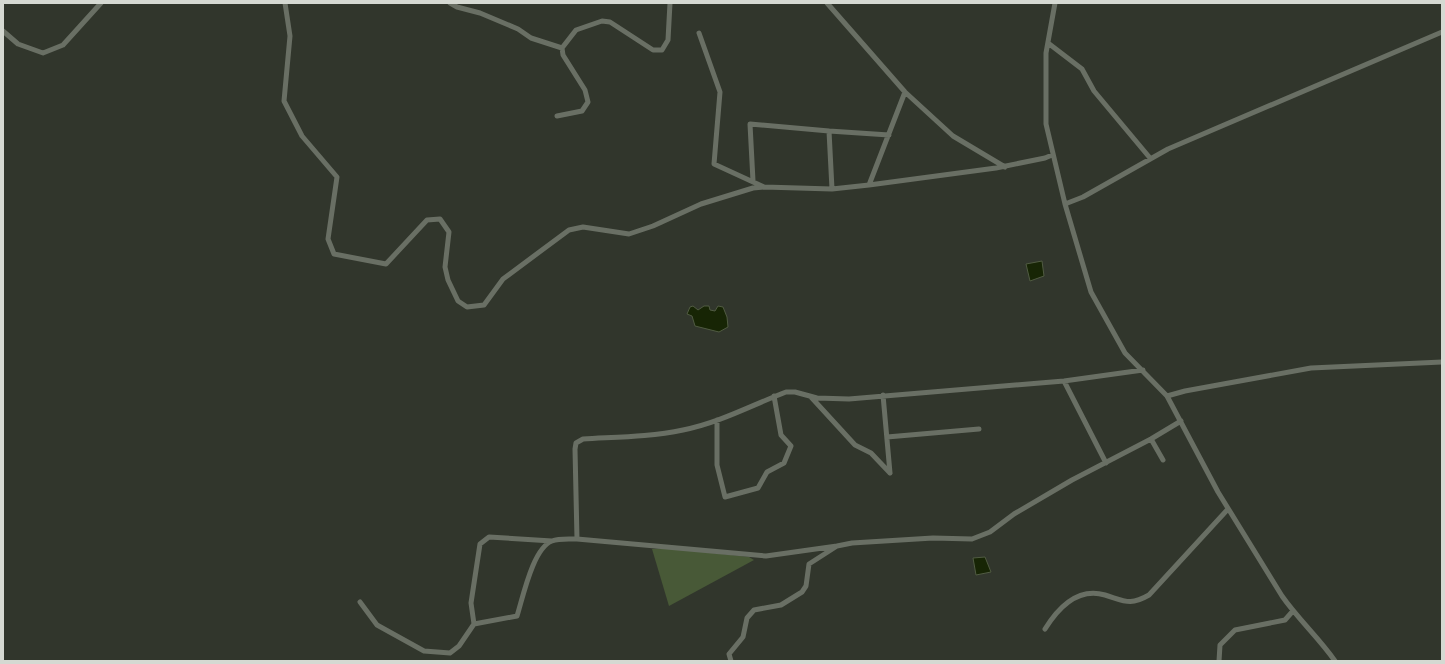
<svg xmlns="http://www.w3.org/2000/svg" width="1445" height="664" font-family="Overpass,sans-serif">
  <rect width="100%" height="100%" fill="#31362c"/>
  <path fill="#485937" d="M668,548L749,557L754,560L669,606L652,549Z"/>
  <path fill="#172505" stroke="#505b42" d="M1042,261L1044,276L1030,281L1026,264Z
    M693,306L698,310L704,306H709L710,310L715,311L718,306L723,307L727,317L728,327L719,332L695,326L692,316L687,314L690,307Z
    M985,557L991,572L976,575L973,558Z"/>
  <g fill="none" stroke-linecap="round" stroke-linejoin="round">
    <path stroke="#696f64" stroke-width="5" d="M285,3L290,36L284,101L302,136L337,177L328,239L334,254L386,264L427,220L440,219L449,232L445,267L448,280L458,301L467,307L484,305L503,279L569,230L583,227L629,234L653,226L701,204L753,188L764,187L832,189L869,185L996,168L1045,158L1052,155
      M450,3L457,7L480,13L518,29L531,38L562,48
      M827,3L905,92L953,136L1005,167
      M1055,3L1046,53V124L1065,204L1091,292L1125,353L1167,396L1218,492L1282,596C1298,619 1319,638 1335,661
      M3,31L18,44L43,53L63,45L101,3
      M699,33L720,92L714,164L764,187
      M1048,43L1082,69L1094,91L1150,158
      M557,116L582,111L588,102L585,90L563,55L562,48L576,30L602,21L610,22L653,50H662L668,40L670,3
      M753,181L750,124L829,131
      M869,185L905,92
      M832,189L829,131L889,135
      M1065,204L1083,197L1168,149L1442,32
      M1064,381L1106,463
      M883,395L890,473
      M1167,396L1185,391L1311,368L1442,362
      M811,397L855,445L871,453L890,473
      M717,420V465L725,497L758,488L767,472L784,463L791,446L781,435L774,396
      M887,437L979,429
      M1151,439L1163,460
      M577,539L575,449L576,443L583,439C616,437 650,437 683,430C719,423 752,405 786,392H795L817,398L849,399L1064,381L1143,370
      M360,602L377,625L424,651L450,653L459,646L474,624L517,616C523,597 533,548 552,541C559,538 570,539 577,539L766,556L837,546
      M474,624L471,603L480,544L489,537L552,541
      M1045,629C1058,608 1078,587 1105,595C1125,601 1130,606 1149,595L1228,509
      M731,661L729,654L743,637L747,618L754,610L781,605L802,592L806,586L809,564L837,546L852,543L933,538L972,539L990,532L1014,514L1072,480L1151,439L1181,421
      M1219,661L1220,645L1235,630L1285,620L1292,612"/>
  </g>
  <rect width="1445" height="664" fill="none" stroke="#d5d9d2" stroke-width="8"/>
</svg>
